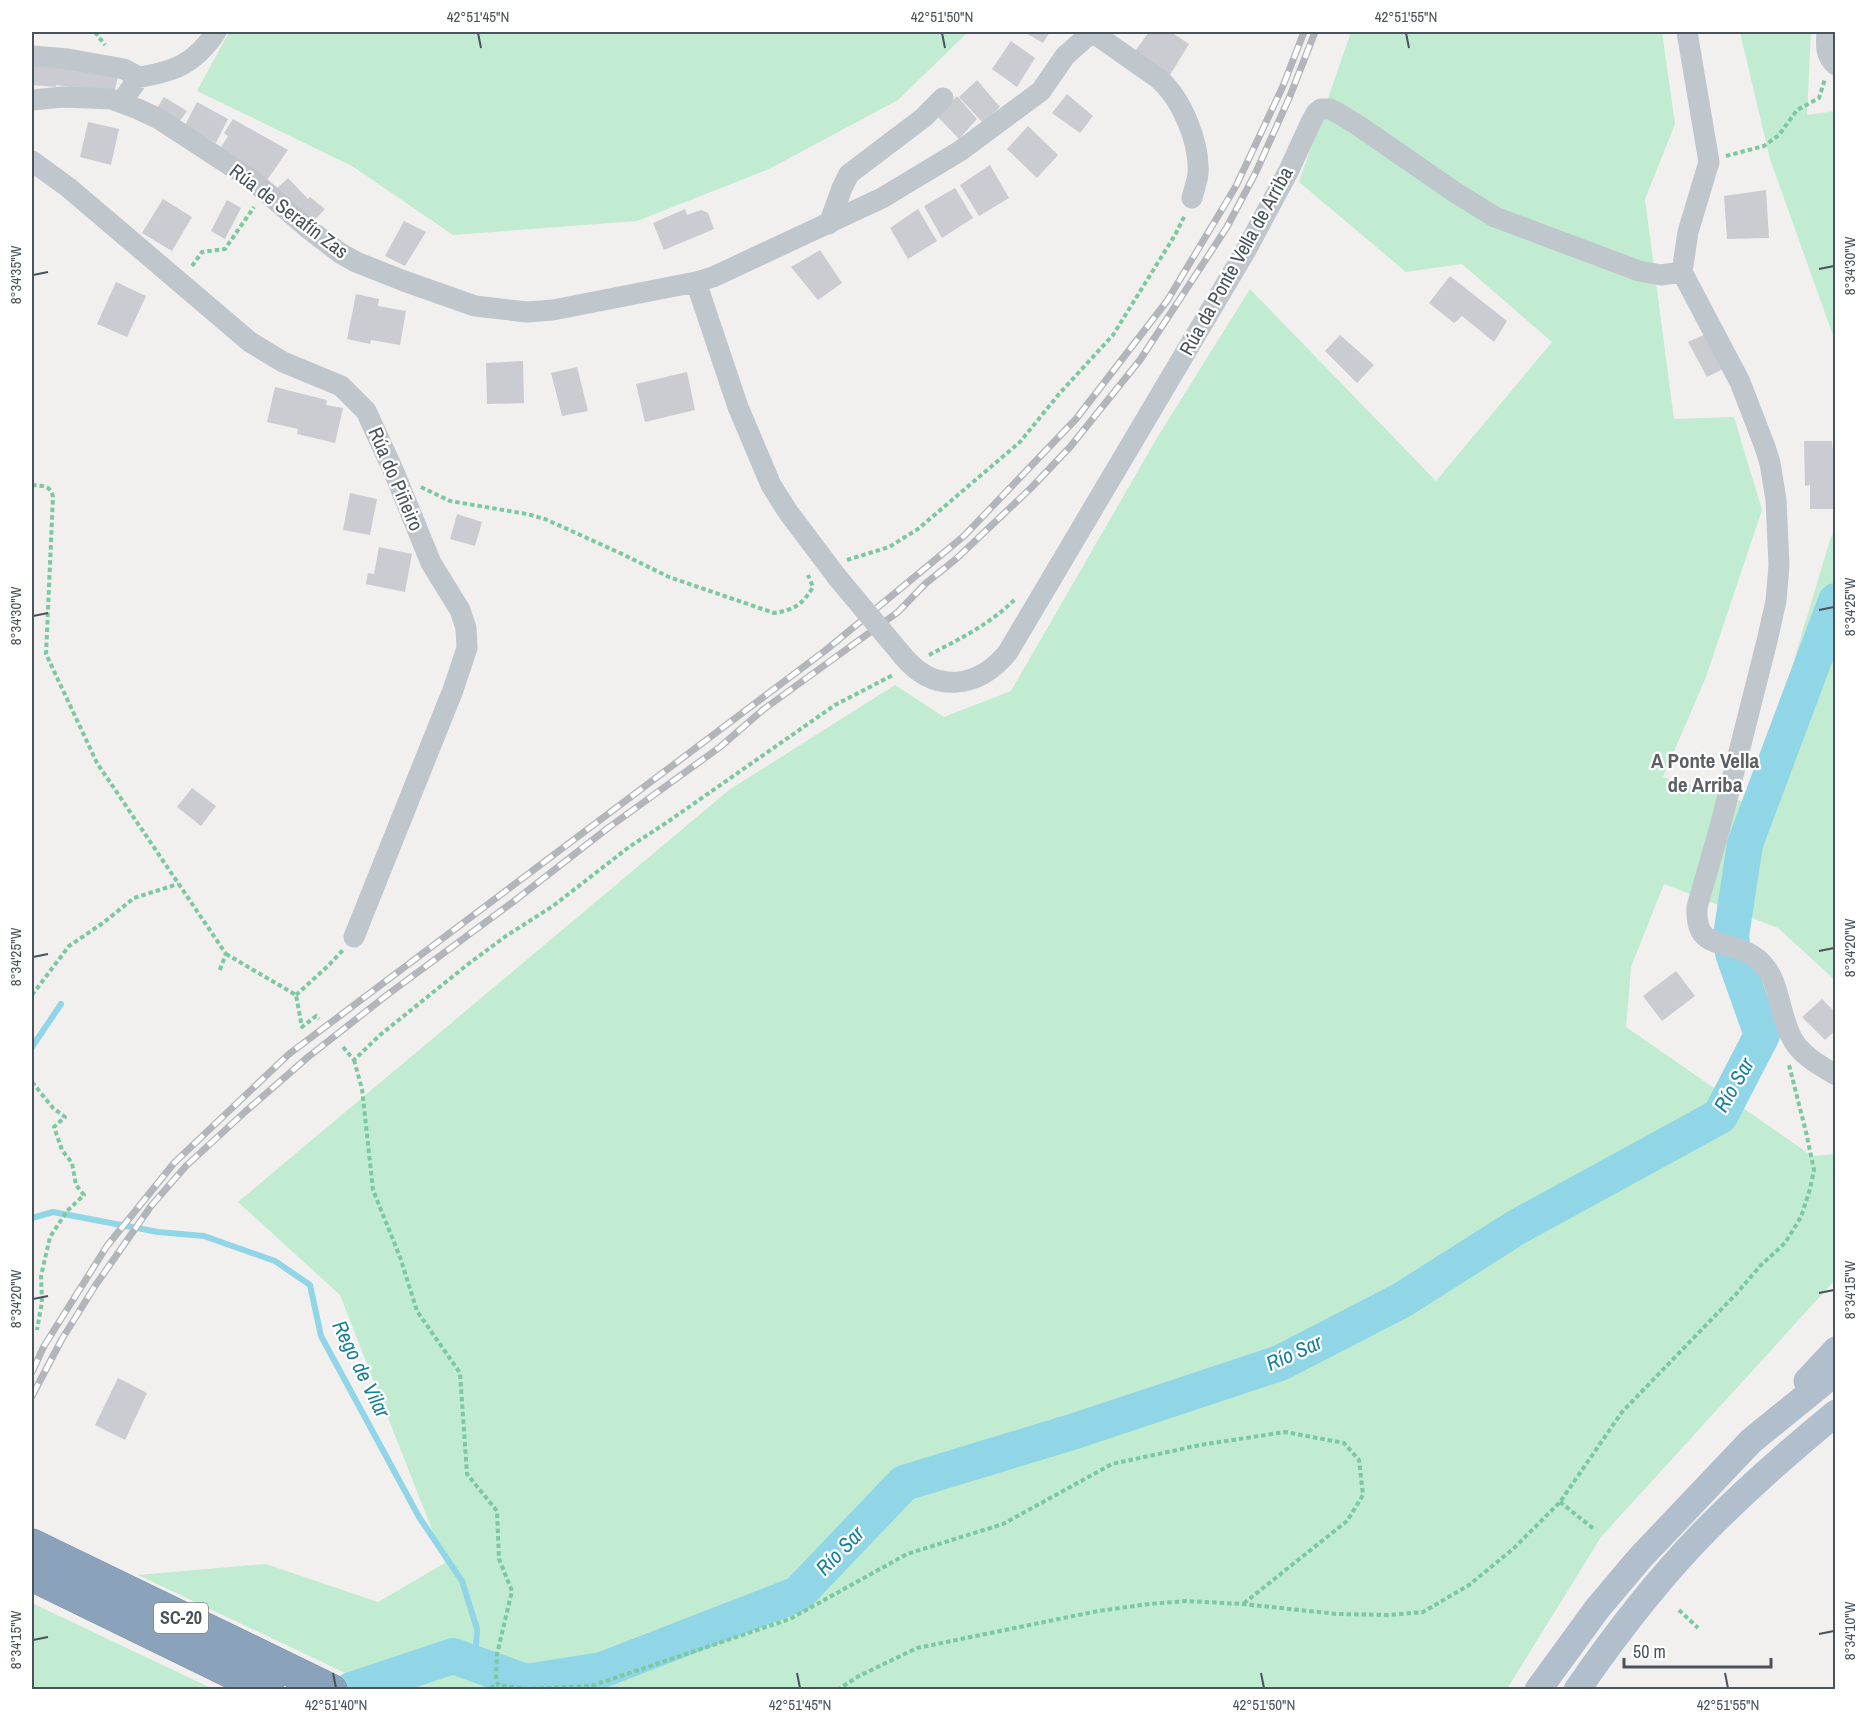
<svg xmlns="http://www.w3.org/2000/svg" width="1867" height="1721" font-family="'Archivo Narrow',sans-serif">
  <rect width="100%" height="100%" fill="#f2efef"/>
  <path fill="#c1ecd1" d="M229,32H968L898,100L769,169L637,221L453,235L352,166L197,91Z
    M1351,32H1662L1675,124L1645,199L1674,419L1734,417L1762,510L1706,677L1663,777L1751,804L1830,540L1835,527L1836,981L1778,928L1664,884L1631,967L1626,1027L1812,1156L1835,1154V1280L1601,1537L1507,1689H379L138,1575L266,1564L378,1602L445,1563L340,1295L238,1202L729,790L895,685L944,717L1011,691L1157,438L1250,289L1436,481L1552,342L1462,264L1406,272L1299,182Z
    M1740,32H1811L1807,115L1835,111V341L1770,159Z
    M32,1603L213,1689H32Z"/>
  <g fill="none" stroke-linecap="round" stroke-linejoin="round">
    <path stroke="#91d6e6" stroke-width="6" d="M32,1047L61,1004
      M32,1218L53,1212L158,1232L204,1236L275,1261L310,1285L321,1336L419,1517L462,1581L477,1629L475,1664"/>
    <path stroke="#91d6e6" stroke-width="36" d="M351,1690L453,1656L526,1682L602,1670L798,1594L904,1483L1075,1431L1280,1363L1402,1300L1517,1227L1720,1116L1762,1035L1733,953L1731,936L1745,844L1836,601"/>
  </g>
  <path fill="#caccd2" d="M1024,32H1050L1043,43Z
    M1149,32H1171L1189,44L1170,75L1135,51Z
    M1011,41L1035,58L1017,87L992,69Z
    M34,60L119,71L115,90L85,89L56,85V87L32,85Z
    M977,80L1000,107L983,123L959,97Z
    M1067,94L1093,116L1080,133L1052,113Z
    M957,96L977,119L959,139L937,116Z
    M164,97L187,111L178,124L157,108Z
    M197,102L228,119L216,143L184,127Z
    M233,119L288,150L265,183L218,152L228,136L224,133Z
    M88,122L119,129L111,165L80,157Z
    M1028,126L1058,155L1037,178L1007,149Z
    M990,165L1009,198L979,216L960,185Z
    M288,178L308,199L310,197L325,209L311,224L275,190Z
    M955,188L973,218L942,238L924,206Z
    M1766,190L1769,238L1727,239L1724,196Z
    M163,199L192,217L172,251L142,233Z
    M227,200L241,208L225,239L211,231Z
    M685,209L687,215L701,210L708,213L714,229L664,250L653,223Z
    M918,209L937,241L908,259L890,228Z
    M404,221L426,232L405,266L385,256Z
    M820,250L842,283L818,300L791,267Z
    M1450,276L1507,321L1494,342L1462,316L1454,323L1429,303Z
    M116,282L146,296L127,337L97,324Z
    M356,294L379,299L378,306L406,311L400,345L371,340L370,344L347,339Z
    M1708,333L1725,368L1707,377L1688,342Z
    M1340,335L1374,365L1357,383L1325,351Z
    M523,361L524,403L487,404L486,363Z
    M577,367L588,411L562,416L551,373Z
    M687,372L695,410L645,422L636,384Z
    M275,387L327,400L326,405L343,408L335,443L297,434L298,429L267,422Z
    M1804,441H1832L1833,450L1836,449L1835,509H1810V485L1805,486Z
    M350,493L377,499L370,535L343,530Z
    M457,514L482,522L475,546L450,539Z
    M379,547L412,554L405,592L366,584L368,573L374,574Z
    M192,788L216,806L201,826L177,807Z
    M1676,971L1695,996L1662,1021L1643,996Z
    M1822,999L1836,1013V1030L1825,1040L1802,1017Z
    M118,1378L147,1393L125,1440L95,1425Z"/>
  <g fill="none" stroke-linecap="round" stroke-linejoin="round">
    <defs>
      <path id="highway" d="M32,1545L331,1690
        M32,1575L268,1690"/>
    </defs>
    <use href="#highway" stroke="#768ea7" stroke-width="33"/>
    <path stroke="#7bc8a1" stroke-width="4" stroke-dasharray="4.5 3" stroke-linecap="butt" d="M95,32L105,45
      M1726,156L1764,146L1779,135L1797,110L1819,98L1825,79
      M192,266L202,252L225,249L254,207
      M32,485C42,486 51,485 53,497L46,654L97,763L226,954L219,972
      M421,487L450,501L527,514L545,519L620,553L669,577L774,613C794,610 802,605 813,587L808,575
      M847,560L889,547L918,529L1020,442L1059,394L1113,335L1175,235L1185,215
      M929,655C959,639 991,624 1015,599
      M226,954L296,995L302,1027L316,1016L319,1019
      M32,995L69,946L103,923L134,898L178,884
      M296,995L328,966L343,950
      M343,1047L354,1060L380,1035L467,965L506,936L553,906L629,847L666,823L835,705L893,675
      M354,1060L362,1089L373,1190L400,1257L417,1311L460,1373L467,1474L497,1511L499,1559L512,1591L497,1654L496,1677L498,1685L528,1689L591,1686L790,1619L907,1554L1003,1524L1112,1464L1200,1445L1285,1432L1344,1443L1359,1460L1363,1495L1347,1521L1243,1604
      M32,1082L53,1108L65,1117L54,1127L62,1150L72,1163L76,1185L84,1195L67,1211L50,1237L41,1276L42,1302L37,1330
      M1560,1502L1594,1529
      M1679,1610L1698,1628
      M483,1690L498,1685
      M837,1690L859,1676L917,1648L1098,1611L1149,1604L1186,1601L1243,1604L1337,1614L1390,1615L1423,1612L1469,1585L1513,1549L1560,1502L1622,1412L1737,1293L1761,1265L1785,1243L1801,1217L1810,1189L1814,1170L1806,1132L1789,1065"/>
    <path stroke="#bfc7cd" stroke-width="21" d="M1092,32L1159,79C1182,99 1200,143 1198,174C1197,182 1194,190 1192,198
      M1687,32L1709,162L1688,232L1682,272L1740,382L1765,447L1770,463L1776,500L1779,565L1776,601L1767,641L1720,827L1697,907C1695,951 1723,938 1752,955C1782,973 1777,1013 1793,1040C1802,1056 1821,1066 1836,1075
      M1827,32C1826,44 1825,56 1836,65
      M32,56L68,59L124,69L133,74L135,83L122,101
      M135,78C173,72 194,65 216,32
      M32,100L63,97L111,99L138,109L159,119L251,179L310,230L340,253L356,262L404,281L475,306L527,312L553,310L696,282L713,277L882,198L960,151L1041,91L1065,56L1092,32
      M32,161L69,188L250,342L283,362L341,386L366,411L394,472L431,563L460,610L466,628L467,648L453,690L354,937
      M829,224L842,188L849,174L923,118L943,98
      M696,282L738,407L771,485L788,512L837,577
      M903,656C935,695 979,688 1008,652L1245,252L1289,170L1311,122L1316,113L1321,109H1330L1338,113L1359,126L1456,193L1495,217L1639,271L1661,275L1682,272"/>
    <path stroke="#b1bfcc" stroke-width="27" d="M1807,1381L1836,1350
      M1538,1690L1597,1609L1640,1558L1751,1441L1836,1372
      M1577,1690C1617,1632 1660,1576 1710,1526C1750,1486 1792,1449 1836,1413"/>
    <use href="#highway" stroke="#8aa3bb" stroke-width="32"/>
    <defs>
      <path id="rail" d="M32,1372L44,1346L107,1246L174,1163L289,1054L826,650L964,536L1076,419L1167,301L1236,186L1283,86L1304,32
        M32,1396L62,1339L95,1286L151,1206L186,1166L246,1111L308,1057L387,995L513,902L608,828L720,747L764,709L898,612L925,584L956,559L1031,488L1070,447L1140,360L1227,227L1256,172L1290,96L1315,32"/>
    </defs>
    <use href="#rail" stroke="#b2b5b9" stroke-width="7"/>
    <use href="#rail" stroke="#fff" stroke-width="4.5" stroke-dasharray="14" stroke-linecap="butt"/>
    <path stroke="#bfc7cd" stroke-width="21" d="M837,577L903,656"/>
  </g>
  <path fill="none" stroke="#49535c" stroke-width="2" d="M478,33L481,48M942,33L945,48M1406,33L1409,48M1819,269L1834,266M33,275L48,272M1819,610L1834,607M33,616L48,613M1819,951L1834,948M33,957L48,954M1819,1293L1834,1290M33,1299L48,1296M1819,1634L1834,1631M33,1640L48,1637M333,1673L336,1688M797,1673L800,1688M1261,1673L1264,1688M1725,1673L1728,1688"/>
  <g text-anchor="middle" stroke-width="4.5" stroke-linejoin="round" paint-order="stroke">
    <rect fill="#fff" stroke="#80878d" stroke-width="1.5" x="154" y="1603" width="54" height="30" rx="4.5"/>
    <g font-size="18" font-weight="bold" fill="#49535c">
      <text x="181" y="1624">SC-20</text>
    </g>
    <g font-size="20" fill="#49535c" stroke="#fff">
      <text transform="translate(289 211) rotate(37)" y="7">Rúa de Serafín Zas</text>
      <text transform="translate(1236 261) rotate(-61)" y="7">Rúa da Ponte Vella de Arriba</text>
      <text transform="translate(396 479) rotate(67)" y="7">Rúa do Piñeiro</text>
    </g>
    <g font-size="21" font-weight="bold" fill="#5c6064" stroke="#fff">
      <text x="1705" y="768">A Ponte Vella<tspan x="1705" dy="24">de Arriba</tspan></text>
    </g>
    <g font-size="21" font-style="italic" fill="#16809a" stroke="#fff">
      <text transform="translate(1734 1085) rotate(-60)" y="7">Río Sar</text>
      <text transform="translate(1294 1353) rotate(-24)" y="7">Río Sar</text>
      <text transform="translate(361 1369) rotate(64)" y="7">Rego de Vilar</text>
      <text transform="translate(840 1551) rotate(-46)" y="7">Río Sar</text>
    </g>
  </g>
  <rect width="1867" height="1721" fill="none" stroke="#ffffff" stroke-width="66"/>
  <path d="M1624 1658v9h147v-9" fill="none" stroke="#49535c" stroke-width="3"/>
  <text x="1633" y="1658" font-size="18" fill="#49535c" stroke="#ffffff" stroke-width="4.5" paint-order="stroke">50 m</text>
  <rect x="33" y="33" width="1801" height="1655" fill="none" stroke="#49535c" stroke-width="2"/>
  <g font-size="15" text-anchor="middle" fill="#49535c">
    <text x="478" y="22">42°51'45"N</text>
    <text x="942" y="22">42°51'50"N</text>
    <text x="1406" y="22">42°51'55"N</text>
    <text transform="translate(1850 266) rotate(-90)" y="5">8°34'30"W</text>
    <text transform="translate(16 275) rotate(-90)" y="5">8°34'35"W</text>
    <text transform="translate(1850 607) rotate(-90)" y="5">8°34'25"W</text>
    <text transform="translate(16 616) rotate(-90)" y="5">8°34'30"W</text>
    <text transform="translate(1850 948) rotate(-90)" y="5">8°34'20"W</text>
    <text transform="translate(16 957) rotate(-90)" y="5">8°34'25"W</text>
    <text transform="translate(1850 1290) rotate(-90)" y="5">8°34'15"W</text>
    <text transform="translate(16 1299) rotate(-90)" y="5">8°34'20"W</text>
    <text transform="translate(1850 1631) rotate(-90)" y="5">8°34'10"W</text>
    <text transform="translate(16 1640) rotate(-90)" y="5">8°34'15"W</text>
    <text x="336" y="1710">42°51'40"N</text>
    <text x="800" y="1710">42°51'45"N</text>
    <text x="1264" y="1710">42°51'50"N</text>
    <text x="1728" y="1710">42°51'55"N</text>
  </g>
</svg>
